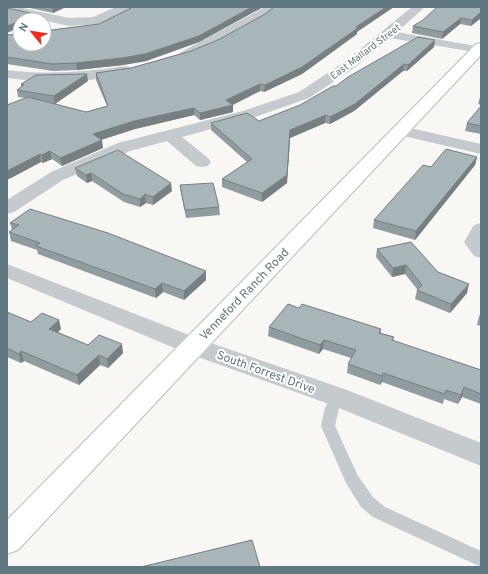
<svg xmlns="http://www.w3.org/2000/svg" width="488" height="574" font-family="Overpass,sans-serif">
  <rect width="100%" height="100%" fill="#f8f7f4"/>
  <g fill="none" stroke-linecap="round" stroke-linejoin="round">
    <defs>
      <path id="secondary" d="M481,43V55L18,550L7,554V520L476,44Z"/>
    </defs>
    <use href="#secondary" stroke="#b6bec1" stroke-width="2"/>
    <path fill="#c4cacd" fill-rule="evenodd" d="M338,392L343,393L345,397L339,408L335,426L358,476L373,497L385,507L481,551V567L373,517L361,507L346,483L321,426L325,408L333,393Z"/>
    <path fill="#c4cacd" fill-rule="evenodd" d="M7,7H18L69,18L93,17L116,7H132L130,10L99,24L69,26L7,12Z
      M265,7H280L225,41L191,58H181L179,55L181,52Z
      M412,7H425L397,32L481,47V53L390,38L353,69L309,98L255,117L182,137L208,158L211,162L208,166L202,167L196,166L167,141L130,151L63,180L14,212L7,214V200L51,172L118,143L243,111L299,92L343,63Z
      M125,66L130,67L132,70L130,73C91,83 47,83 7,78V70C47,75 86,72 125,66Z
      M401,126L481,144V154L395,134L393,131L395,128Z
      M481,223V258L474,256L464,242L474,225Z
      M7,264L202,340L347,390L481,443V466L329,404L184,352L7,278Z"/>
    <use href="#secondary" fill="#fff" fill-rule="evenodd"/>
  </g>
  <path fill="#909c9f" d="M25,7H66L53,13Z
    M133,7H263L199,42L146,61L123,65L77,70L53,71L7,64V35L99,24Z
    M481,7V18L471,26L460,24L442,39L412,33L413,26Z
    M265,14L357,32V34L302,74L264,92L260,91L233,105V112L200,120L194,115L135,129L101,140L103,148L62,166L52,159L43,163L41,162L11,178L25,98L18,97L17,90L21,87V84L88,81L55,104L47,102L86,112L107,106L96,80V73L131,68L191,51L220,39Z
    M434,47L407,71H403L354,111L330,124L325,123L290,138L287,183L262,202L222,187V179L247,162L211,130V123L259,121L300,105L336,86Z
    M481,95V105L478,104L480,97Z
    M481,106V134L465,131L467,123Z
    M477,157L475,165L415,240L373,228L374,220L431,167Z
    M75,168L172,191L153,205L146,203L140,207L124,202L92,181L87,183L77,176Z
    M180,185L219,207L220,215L186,218L181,193Z
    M10,223L206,271V280L184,300L163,292L156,298L38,254L37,250L11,241L9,232L12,230Z
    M377,249L438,272L467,293L450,313L415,299L417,290V289L405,274L392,277L376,257Z
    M299,308L381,329V333L394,337L393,341L481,370V404L462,397L458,404L444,399L443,404L382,382L380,385L347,373L348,364L351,358L323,349L319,354L268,336L269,327Z
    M7,312L31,322L61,329L58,332L88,345L123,353L108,368L100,365L79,385L24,361L21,363L7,357Z
    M481,313V326L477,325L479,316Z"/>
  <path fill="#767f82" d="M52,7H66L53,13Z
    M252,7H263L199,42L146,61L123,65L77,70L76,63Z
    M386,7H394L357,32V34L302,74L264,92L265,85L356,27Z
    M481,12V18L471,26L472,20Z
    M35,14L36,20H21Z
    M461,18L460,24L442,39L443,32Z
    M20,21V27L7,33V26Z
    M435,40L434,47L407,71L408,65Z
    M404,64L403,71L354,111L330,124V117Z
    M87,74L88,81L55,104L54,96Z
    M260,84V91L232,105H233V112L200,120V113Z
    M194,108V115L135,129L94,142L93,134L134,121Z
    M326,115L325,123L290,138L287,183L262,202V193L290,130Z
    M102,140L103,148L62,166L60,158Z
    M50,151L52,159L43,163L42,155Z
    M40,154L41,162L7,180V171Z
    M477,157L475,165L415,240L416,231Z
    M91,173L92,181L87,183L86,175Z
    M171,183L172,191L153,205V197Z
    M145,194L146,203L140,207V199Z
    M406,265L405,274L392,277L393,268Z
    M206,271V280L184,300V291Z
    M162,283L163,292L156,298L155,289Z
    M469,284L467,293L450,313L451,304Z
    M59,320L61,329L51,338L49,329Z
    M324,340L323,349L319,354L320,345Z
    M122,344L123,353L108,368L107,359Z
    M21,351L24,361L21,363L19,354Z
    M99,355L100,365L79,385L77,375Z
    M383,373L382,382L380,385L382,376Z
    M464,387L462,397L458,404L461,395Z"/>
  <path fill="#a8b5b9" stroke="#767f82" d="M133,7H252L199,36L145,54L122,58L76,63L52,64L7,57V35L20,34V44H44V31L99,24Z
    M274,7H386L356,27L358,28L302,67L265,85L260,84L226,100L233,105L200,113L194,108L134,121L93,134L102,140L60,158L50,151L42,155L40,154L7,171V105L28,97L86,112L108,106L96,73L131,68L191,51L220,39L265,14Z
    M437,7H481V12L472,20L461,18L443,32L413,26L423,20Z
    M7,8L35,14L21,20H20V21L7,26Z
    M418,37L435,40L408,65L404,64L355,104L330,117L326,115L290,130L287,175L262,193L222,179L252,159L211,123L247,113L259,121L300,105L333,86H336L348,77Z
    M87,74L54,96L17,90L24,85L21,84L36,75Z
    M481,106V126L467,123Z
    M446,149L477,157L416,231L374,220L423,165L431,167Z
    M118,150L171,183L153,197L145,194L140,199L123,194L91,173L86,175L75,168Z
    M213,183L219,207L185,210L180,185Z
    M30,209L108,233L206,271L184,291L162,283L155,289L36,246L40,243L9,232L19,225L10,223Z
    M411,242L438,272L469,284L451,304L417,290L422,285L406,265L393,268L377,249Z
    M288,304L299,308L302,304L381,329L379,333L394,337L392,340L481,370V394L464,387L461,395L446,390L445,394L383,373L382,376L348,364L356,350L324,340L320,345L269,327Z
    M7,312L31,322L42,313L59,320L49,329L88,345L99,335L122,344L107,359L99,355L77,375L21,351L19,354L7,348Z
    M252,540L260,567H141Z"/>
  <g text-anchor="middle" stroke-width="4" stroke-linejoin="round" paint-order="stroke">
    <g font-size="10" fill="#5f7882" stroke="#fff">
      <text transform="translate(365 51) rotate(-37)" y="4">East Mallard Street</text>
    </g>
    <g font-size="12" fill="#5f7882" stroke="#fff">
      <text transform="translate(244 294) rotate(-46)" y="4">Venneford Ranch Road</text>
      <text transform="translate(266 372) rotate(20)" y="4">South Forrest Drive</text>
    </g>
  </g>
  <rect width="488" height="574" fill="none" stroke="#5f7882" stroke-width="16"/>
  <g transform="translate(32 32) rotate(300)"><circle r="19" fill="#ffffff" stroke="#bfc9cd"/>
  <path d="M0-3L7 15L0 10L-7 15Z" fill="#f52a17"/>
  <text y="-6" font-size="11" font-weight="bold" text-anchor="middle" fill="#5f7882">N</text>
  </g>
</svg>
